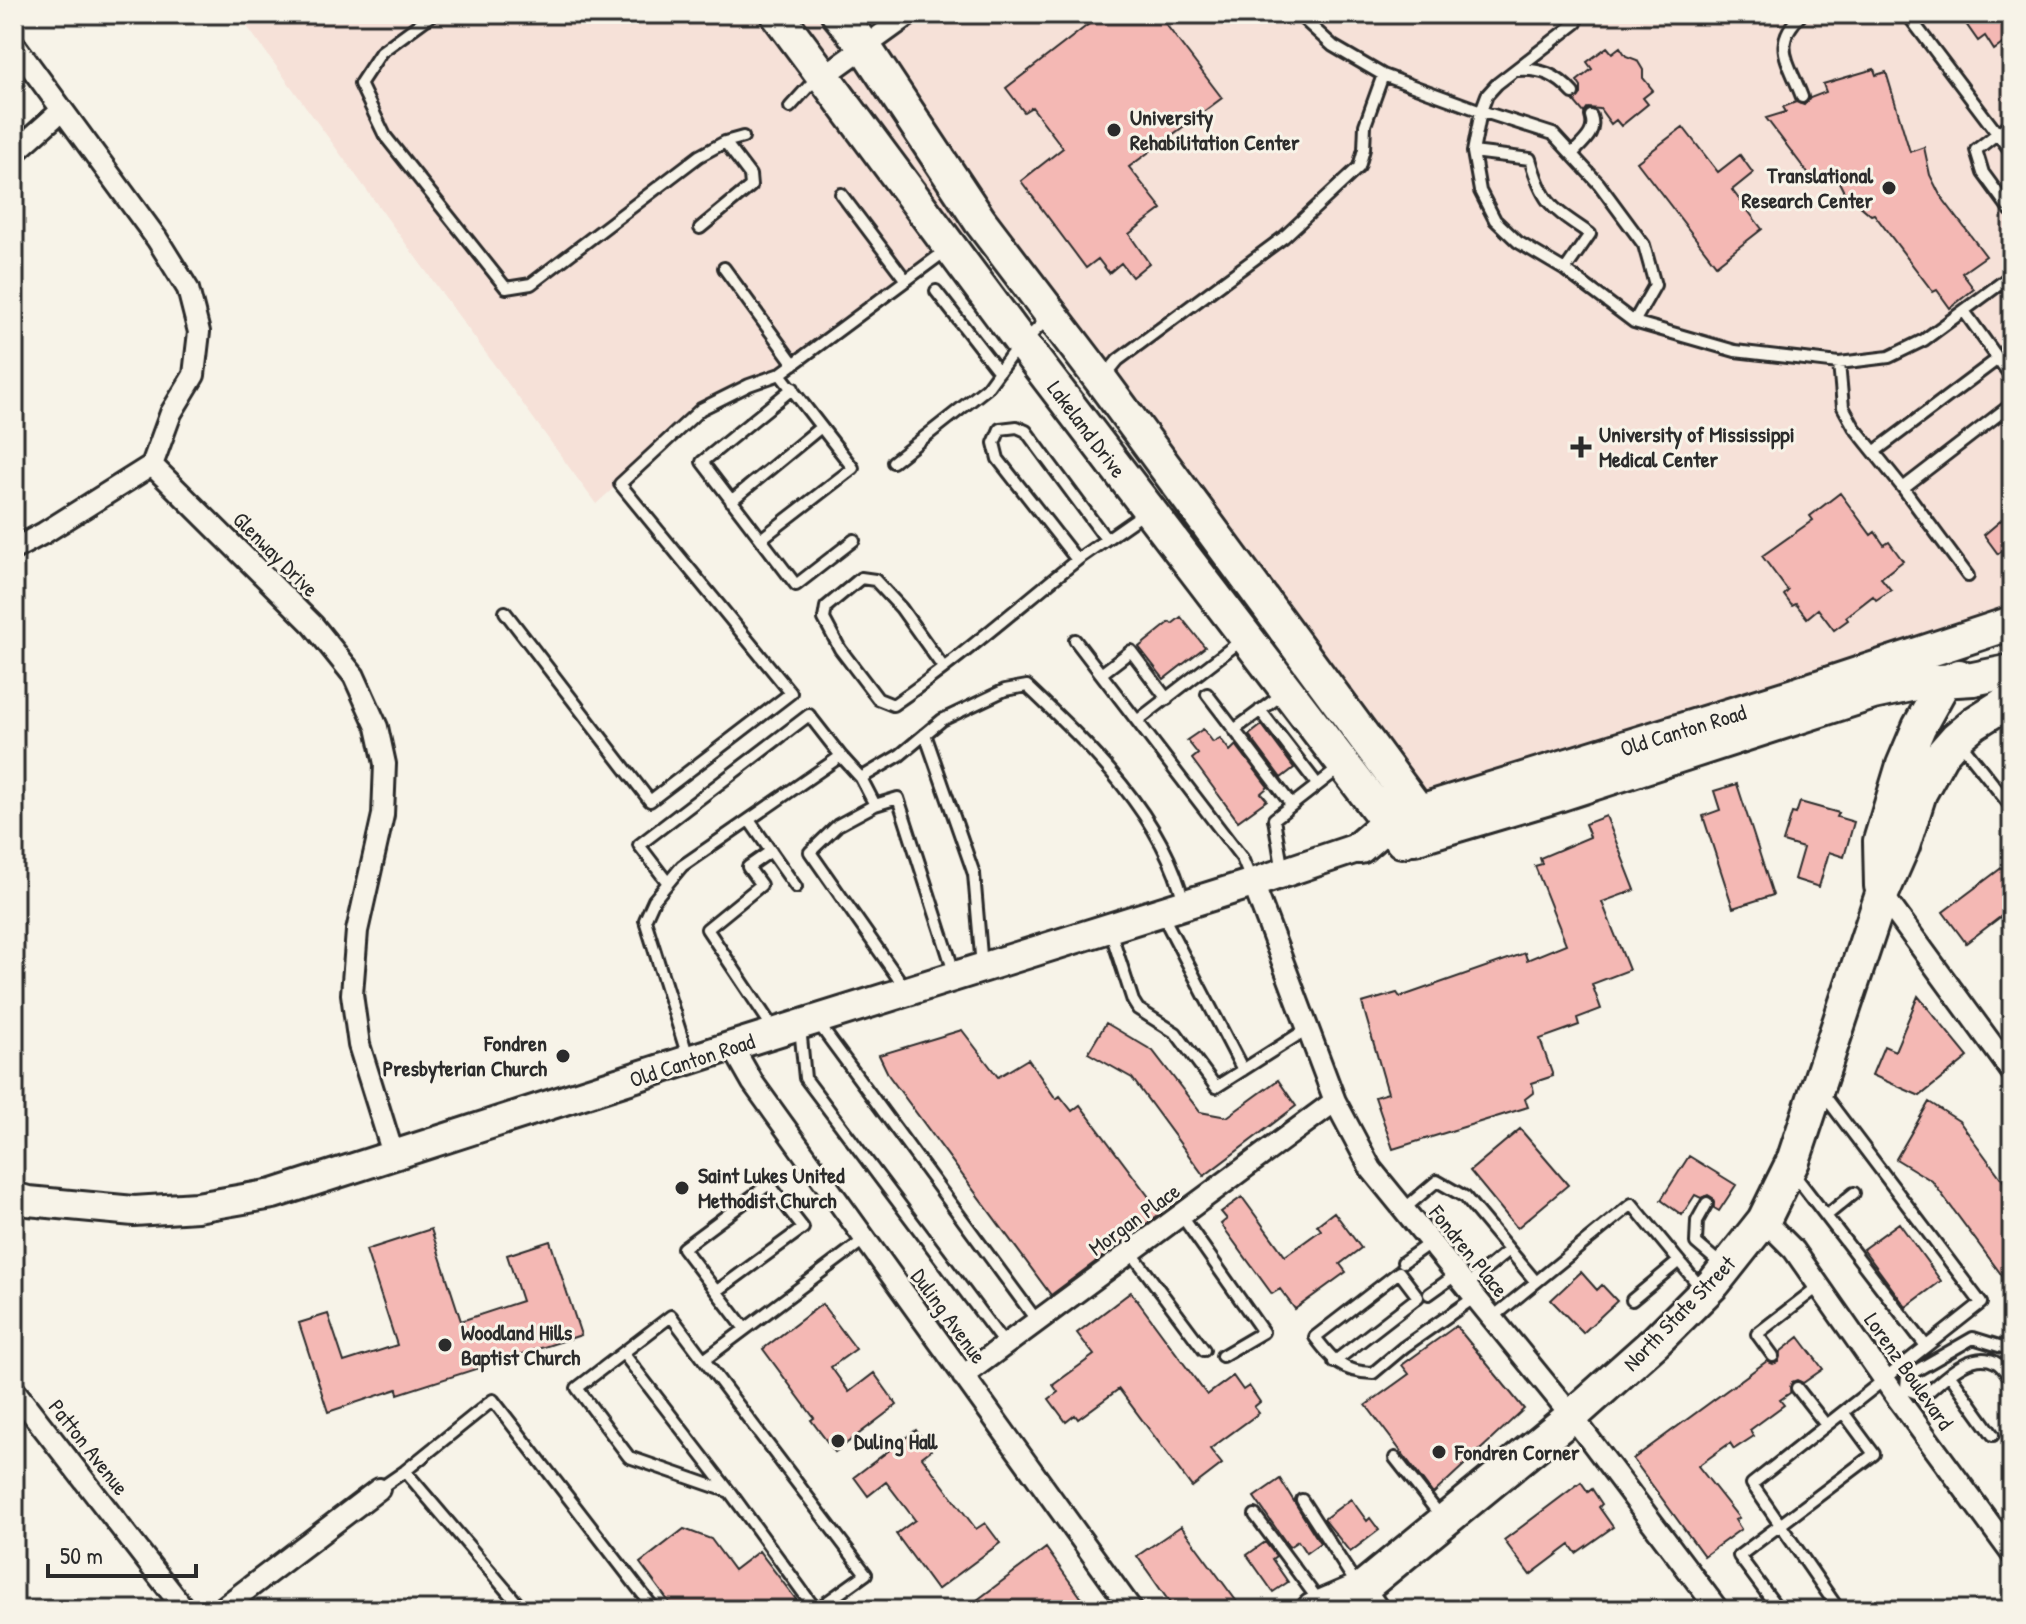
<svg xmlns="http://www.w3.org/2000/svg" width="2026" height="1624" font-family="'Patrick Hand',sans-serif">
  <rect width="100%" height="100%" fill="#f7f3e8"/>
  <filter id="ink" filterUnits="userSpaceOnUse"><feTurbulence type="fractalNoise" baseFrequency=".0125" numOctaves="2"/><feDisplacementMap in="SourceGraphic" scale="16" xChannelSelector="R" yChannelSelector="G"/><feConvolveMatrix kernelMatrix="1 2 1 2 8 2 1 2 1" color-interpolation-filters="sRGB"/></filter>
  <g filter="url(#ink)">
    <path fill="#f6e1d8" d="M238,14H2012V623L1420,811L979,222L780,374L701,409L596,504Z"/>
    <path fill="#f4b8b4" stroke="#2b2b2b" stroke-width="2" d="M1102,14H1158L1222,98L1129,167L1162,209L1129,234L1149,263L1132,277L1121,263L1109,273L1098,259L1086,268L1021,181L1063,148L1032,107L1024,112L1006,88Z
      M1959,14H2012V37L1994,50L1985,36L1978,41Z
      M1607,47L1612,53L1620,47L1626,56L1637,60L1643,70V78L1653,90L1643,98L1648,104L1621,126L1616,120L1611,124L1600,109L1588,108L1584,113L1574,101L1581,94V87L1577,81L1592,69L1587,62Z
      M1874,69L1876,75L1886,72L1910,152L1924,147L1930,175L1940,195L1986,256L1962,273L1974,289L1950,308L1937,290L1933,292L1874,214L1871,215L1844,192L1836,176L1816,184L1766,118L1786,112L1783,107L1796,102L1804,105L1810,98L1826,92L1823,84Z
      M1683,127L1718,172L1740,155L1753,173L1732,190L1762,229L1716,265L1637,162Z
      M1840,493L1871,535L1875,532L1884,545L1889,542L1903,561L1881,578L1891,590L1876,600L1873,596L1846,617L1848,620L1834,630L1818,609L1807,618L1796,604L1792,606L1784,595L1788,591L1762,556L1813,520L1810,516Z
      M2012,511V543L1998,554L1984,535Z
      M1181,617L1205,647L1164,679L1139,647L1170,622L1172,624Z
      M1262,725L1294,768L1281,778L1249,735Z
      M1203,729L1213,742L1220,738L1230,751L1236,745L1268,787L1261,793L1267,800L1238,821L1192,759L1198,754L1187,740Z
      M1737,784L1773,895L1733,908L1703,816L1720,810L1714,791Z
      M1800,802L1839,813L1837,817L1854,822L1844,857L1829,852L1819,887L1794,879L1803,848L1783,842L1792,813L1796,814Z
      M1606,816L1635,890L1602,902L1629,970L1592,984L1601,1009L1577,1018L1579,1025L1540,1039L1553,1076L1532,1083L1534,1092L1525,1099L1528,1107L1393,1149L1375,1097L1388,1093L1362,1003L1397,993L1400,997L1525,953L1527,960L1566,944L1535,866L1542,864L1540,858L1590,837L1585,824Z
      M2012,860V908L1966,943L1943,912Z
      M1918,996L1968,1057L1920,1096L1872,1075L1884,1046L1895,1051Z
      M1106,1023L1153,1051L1200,1112L1227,1117L1278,1080L1296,1106L1204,1176L1132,1078L1088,1053Z
      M962,1030L998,1077L1028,1059L1056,1099L1060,1096L1072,1111L1080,1105L1161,1213L1051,1295L889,1076L879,1055Z
      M1929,1102L1959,1121L2012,1193V1289L1932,1181L1896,1159Z
      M1520,1129L1568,1185L1517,1228L1470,1171Z
      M1689,1156L1736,1185L1719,1211L1714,1208L1713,1198L1708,1195L1701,1198L1695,1195L1682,1215L1661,1200Z
      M1242,1197L1285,1256L1321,1230L1317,1225L1334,1212L1361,1248L1340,1264L1346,1272L1295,1309L1280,1289L1272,1294L1221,1224L1227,1219L1221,1212Z
      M1899,1223L1941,1281L1906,1307L1863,1249Z
      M431,1229L461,1321L522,1301L507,1255L550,1241L581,1335L398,1394L397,1389L328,1412L299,1323L328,1314L344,1362L397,1345L366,1250Z
      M1581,1272L1597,1290L1602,1285L1617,1301L1583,1333L1551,1300Z
      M1131,1292L1207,1395L1233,1376L1243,1390L1249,1386L1260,1402L1254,1407L1259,1413L1210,1449L1222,1464L1192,1487L1119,1389L1078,1419L1075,1415L1066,1422L1049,1399L1058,1392L1053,1385L1094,1355L1077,1333Z
      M822,1304L856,1349L831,1367L849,1392L874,1373L897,1405L835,1452L811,1420L814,1418L763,1349Z
      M1456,1326L1524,1409L1433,1494L1366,1405L1409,1374L1402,1365Z
      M1799,1337L1823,1369L1803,1383L1797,1380L1792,1382L1790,1393L1780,1400L1784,1405L1750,1430L1754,1436L1734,1449L1730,1443L1698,1466L1739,1518L1735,1520L1741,1529L1704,1556L1633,1459L1767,1361L1773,1364L1778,1362L1780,1352Z
      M916,1430L931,1450L922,1457L976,1529L985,1523L1000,1543L937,1590L896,1534L915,1520L886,1482L868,1496L854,1477Z
      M1280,1479L1320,1543L1306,1553L1298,1541L1289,1547L1254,1497Z
      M1581,1482L1588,1492L1592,1489L1602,1504L1599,1507L1613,1527L1576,1553L1570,1545L1530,1575L1504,1540Z
      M1351,1499L1367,1521L1370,1518L1379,1530L1350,1552L1324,1519Z
      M1181,1526L1243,1610H1175L1137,1556Z
      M684,1529L711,1539L734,1570L759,1551L804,1610H675L640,1563Z
      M1265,1542L1276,1556L1272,1559L1288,1582L1273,1592L1247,1555Z
      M1046,1548L1090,1610H964Z"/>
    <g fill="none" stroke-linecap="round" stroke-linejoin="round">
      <defs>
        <path id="lane" d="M433,14L381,52L360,84L385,136L506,288L531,284L699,156L725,142L743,137
          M1298,14L1333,46L1383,75L1481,111L1487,95L1497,84L1576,23
          M1731,14H1732
          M1802,14C1770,44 1789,61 1802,97
          M1907,14L2012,153
          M1517,70C1541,68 1557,75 1573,93
          M790,107L809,86L821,78
          M2012,122L1976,150L1983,173L2010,210L2012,209
          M1473,152L1530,159C1544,206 1551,207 1590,234L1565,270
          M1572,154C1583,142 1597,133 1591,116
          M841,194L905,279
          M700,228L751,186L750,175L725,142
          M724,268L794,364
          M936,291L999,372
          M1964,311L2012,378
          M1634,322L1655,285L1644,245L1599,184L1553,134L1481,111L1473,152L1480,191L1495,220L1518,242L1565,270L1634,322L1735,351L1839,363L1889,357L1924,340L2012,275
          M1839,363L1843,407L1854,427L1903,488L2012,404
          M1105,376L1118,360L1284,237L1359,167L1364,149L1365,125L1383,75
          M793,388L702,462L796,585L854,540
          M1874,452L1999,358
          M893,462L987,388L1011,355L1049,317
          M1903,488L1968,576
          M731,501L821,427
          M761,539L853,468L780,374L948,249
          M1077,560L998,459L994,443L1000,429L1017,427L1026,431L1106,539
          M505,612L650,801L791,693L620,484L701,409L749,385L780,374
          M1075,640L1242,858L1252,882
          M943,667L901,608L875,580L861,578L826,607L824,619L840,649L878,699L893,705C957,661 1016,609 1077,560L1081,557L1147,511
          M1101,674L1131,651L1167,699
          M1207,694L1291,804
          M1260,710L1317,784
          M1137,721L1243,639
          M1234,730L1284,693
          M925,734L974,874L982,967
          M1959,741L2012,808
          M861,778L875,805
          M749,820L796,887
          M771,851L748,867L761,885L707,929L775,1031
          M1283,872L1274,819L1342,766
          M668,883L639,845L809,715L841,756
          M1162,914L1243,1070
          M1110,930L1133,1001L1138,1009L1176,1033L1216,1087L1307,1029
          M905,988L810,852L838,825L875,805L898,798L955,975
          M818,1023L1037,1321
          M800,1027L805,1078L1005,1345
          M1996,1051L2012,1039
          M689,1060L645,920L654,900L682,866L841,756L861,778L900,755L942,720L1005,690L1027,686C1090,746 1163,815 1184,903
          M1821,1091L1981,1303L1752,1484L1839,1610
          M1793,1173L1926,1346
          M1707,1203L1697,1221L1696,1243L1724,1267
          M1404,1209L1437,1181L1465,1197L1536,1282
          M1181,1215L1263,1332L1222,1356
          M1826,1216L1854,1193
          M1131,1252L1204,1350
          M1403,1262L1431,1242
          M1466,1286L1509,1250
          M717,1291L803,1228L769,1184L683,1248L745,1329
          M1429,1294L1457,1274
          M1632,1300L1679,1261
          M1492,1318L1632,1204L1701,1288
          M623,1353L729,1491
          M1773,1356L1757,1334L1819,1286
          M704,1360L866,1574L816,1610
          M1334,1362L1418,1297L1399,1272L1315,1337C1333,1361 1342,1372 1373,1373L1404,1347L1475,1297
          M1950,1375L1993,1435
          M1797,1388L1826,1425
          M1906,1389L1907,1376L1973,1338L2012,1350
          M1896,1396L1906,1389L1923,1396C1941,1382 1970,1349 1995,1362C2002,1365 2007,1374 2012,1380
          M1395,1458L1443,1519
          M405,1471L523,1610
          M379,1489L405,1471L493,1400L655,1610
          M1302,1500L1357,1585
          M1255,1515L1319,1601
          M816,1610L730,1492L629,1457L577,1388L671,1316L704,1360L865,1239
          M1779,1610L1739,1556L1874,1454L1843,1412"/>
        <path id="street" d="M14,44L157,239L188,289L199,332L194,375L171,413L152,465L313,625L354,676L377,727L385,764L383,815L357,931L352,994L359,1045L394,1157
          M824,76L910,14
          M14,153L61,111
          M14,549L44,533L152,465
          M1253,883L1335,1101L1371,1169L1572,1416L1718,1610
          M1882,894L2012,1072
          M732,1046L753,1083L1132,1610
          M1764,1220L1794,1250L1896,1396L2012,1554
          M963,1376L1335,1101
          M14,1390L185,1610
          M220,1610L379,1489"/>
        <path id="secondary" d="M14,1197L28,1201L134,1211L197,1207L273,1194L732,1046L1253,883L1360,847
          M1360,1590L1374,1610"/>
        <path id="primary" d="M777,14L1023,345L1402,841
          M838,14L864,46L980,221L1101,380L1434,832
          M1414,838L1549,798L1873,693L1924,682L1973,679L2012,671
          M1360,847L1389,822L1420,811L1794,695L2012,623
          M1881,886L1880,841L1903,765L1919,727L1944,682L1959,676
          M1313,1610L1360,1590L1572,1416L1656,1341L1714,1283L1764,1220L1793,1161L1882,894L1903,846L1920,793L1941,755L1956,738L1974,723L2012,699"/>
      </defs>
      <use href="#lane" stroke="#2b2b2b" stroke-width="16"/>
      <use href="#street" stroke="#2b2b2b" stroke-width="26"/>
      <use href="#secondary" stroke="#2b2b2b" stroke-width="34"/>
      <use href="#primary" stroke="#2b2b2b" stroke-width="38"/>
      <use href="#lane" stroke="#f7f3e8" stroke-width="10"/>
      <use href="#street" stroke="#f7f3e8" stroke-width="20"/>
      <use href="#secondary" stroke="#f7f3e8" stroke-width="28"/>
      <use href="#primary" stroke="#f7f3e8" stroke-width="32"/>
    </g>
  </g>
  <g fill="#2b2b2b" stroke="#f7f3e8" stroke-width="3">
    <circle cx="1114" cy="130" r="8"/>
    <circle cx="1889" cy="188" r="8"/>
    <path d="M1577 435h8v8h8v8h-8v8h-8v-8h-8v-8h8z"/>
    <circle cx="563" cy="1056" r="8"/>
    <circle cx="682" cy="1188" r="8"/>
    <circle cx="445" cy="1345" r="8"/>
    <circle cx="838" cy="1441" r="8"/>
    <circle cx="1439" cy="1452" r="8"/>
  </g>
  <g text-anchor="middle" stroke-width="6" stroke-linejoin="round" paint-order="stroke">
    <g font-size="22" font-weight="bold" fill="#2b2b2b" stroke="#f7f3e8" text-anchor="start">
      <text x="1130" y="125">University<tspan x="1130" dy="25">Rehabilitation Center</tspan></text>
      <text x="1873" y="183" text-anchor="end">Translational<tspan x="1873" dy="25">Research Center</tspan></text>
      <text x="1599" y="442">University of Mississippi<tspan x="1599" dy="25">Medical Center</tspan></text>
      <text x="547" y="1051" text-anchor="end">Fondren<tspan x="547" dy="25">Presbyterian Church</tspan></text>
      <text x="698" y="1183">Saint Lukes United<tspan x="698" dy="25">Methodist Church</tspan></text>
      <text x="461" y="1340">Woodland Hills<tspan x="461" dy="25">Baptist Church</tspan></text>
      <text x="854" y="1449">Duling Hall</text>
      <text x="1455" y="1460">Fondren Corner</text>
    </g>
    <g font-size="22" fill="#2b2b2b" stroke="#f7f3e8">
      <text transform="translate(1087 429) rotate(53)" y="8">Lakeland Drive</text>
      <text transform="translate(276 554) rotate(45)" y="8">Glenway Drive</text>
      <text transform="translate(1683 730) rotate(-17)" y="8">Old Canton Road</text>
      <text transform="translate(692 1060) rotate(-18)" y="8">Old Canton Road</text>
      <text transform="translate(1134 1219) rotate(-36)" y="8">Morgan Place</text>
      <text transform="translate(1469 1251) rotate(51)" y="8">Fondren Place</text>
      <text transform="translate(1679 1313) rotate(-46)" y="8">North State Street</text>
      <text transform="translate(949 1316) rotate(54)" y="8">Duling Avenue</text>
      <text transform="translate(1909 1371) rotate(55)" y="8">Lorenz Boulevard</text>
      <text transform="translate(89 1447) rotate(52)" y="8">Patton Avenue</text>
    </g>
  </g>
  <rect width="2026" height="1624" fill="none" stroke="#f7f3e8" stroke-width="48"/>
  <rect x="24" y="24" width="1978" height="1576" fill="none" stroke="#2b2b2b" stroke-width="3" filter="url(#ink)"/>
  <path d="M48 1564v12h148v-12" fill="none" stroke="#2b2b2b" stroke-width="4"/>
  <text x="60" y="1564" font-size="24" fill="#2b2b2b" stroke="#f7f3e8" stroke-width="6" paint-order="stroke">50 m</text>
</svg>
